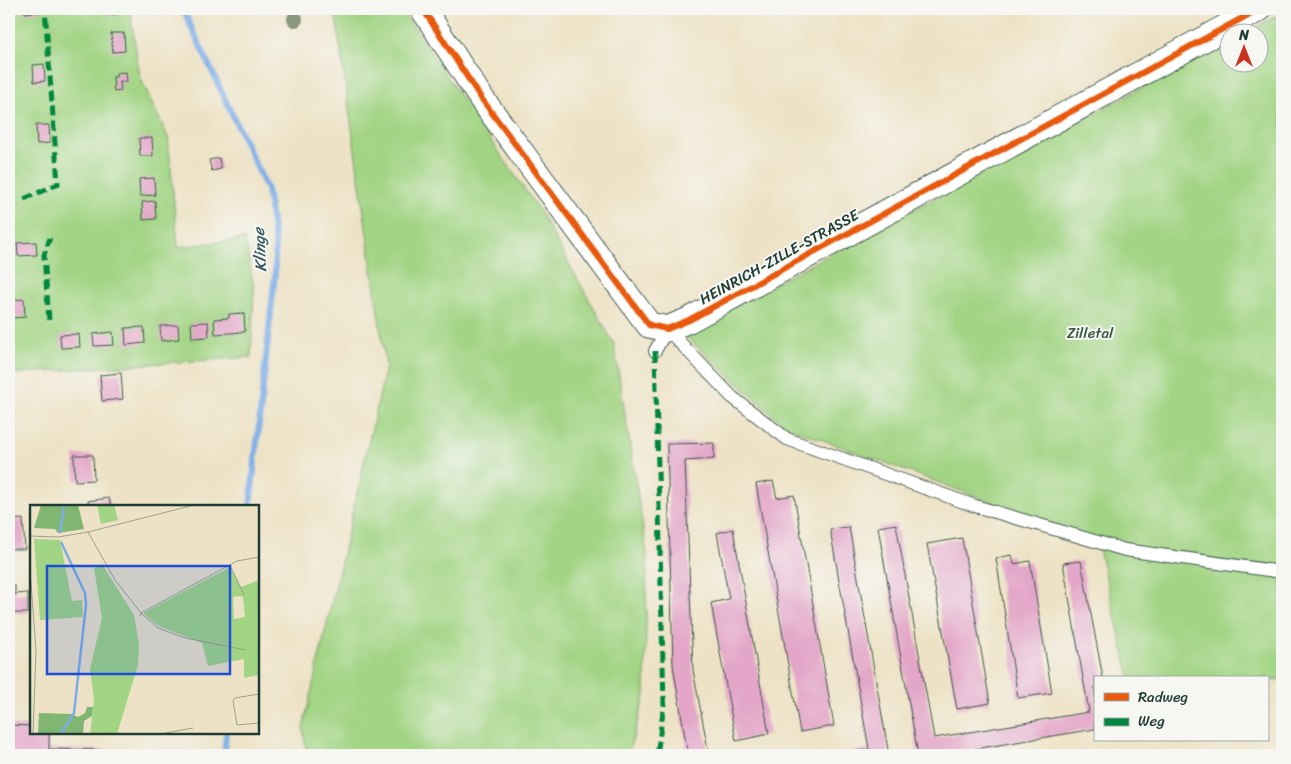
<svg xmlns="http://www.w3.org/2000/svg" width="1291" height="764" font-family="Sriracha,sans-serif">
  <rect width="100%" height="100%" fill="#f6f6f2"/>
  <filter id="ink" filterUnits="userSpaceOnUse"><feTurbulence type="fractalNoise" baseFrequency=".02" numOctaves="2"/><feDisplacementMap in="SourceGraphic" scale="10" xChannelSelector="R" yChannelSelector="G"/><feConvolveMatrix kernelMatrix="1 2 1 2 8 2 1 2 1" color-interpolation-filters="sRGB"/></filter>
  <filter id="wash" filterUnits="userSpaceOnUse"><feTurbulence type="fractalNoise" baseFrequency=".0096" numOctaves="4" result="noise"/><feDisplacementMap in="SourceGraphic" scale="20" xChannelSelector="R" yChannelSelector="G"/><feGaussianBlur stdDeviation="1.12" result="paint"/><feColorMatrix in="noise" values="0 0 0 0 0 0 0 0 0 0 0 0 0 0 0 0 0 1.4 0 .05"/><feComposite in="paint" operator="in"/></filter>
  <g filter="url(#wash)">
    <rect width="100%" height="100%" fill="#ede2c5"/>
    <path fill="#a1d483" stroke="#60885c" d="M9,9H130L140,77L168,137L178,247L245,239L254,288L251,357L9,374Z
      M340,9H401L540,212L614,344L647,554L645,696L628,755H307L303,728L386,367L335,11Z
      M1282,13V679L1267,681V678H1130L1097,541L785,426L682,333L1228,42V62H1258V32H1246Z"/>
    <g fill="none" stroke-linecap="round" stroke-linejoin="round">
      <path stroke="#7cade7" stroke-width="6" d="M183,9L267,189L275,243V274L250,507
        M224,755L226,733"/>
    </g>
    <g id="blocks">
      <path fill="#e3a5c8" d="M25,9H38V12L25,13Z
        M108,9H119V14L108,15Z
        M111,33H124L125,51L113,52Z
        M44,64L45,81L34,82L33,65Z
        M126,72L127,82H120L121,91L114,92L113,77H116V73Z
        M36,125H49L50,143L37,144Z
        M139,138H152L153,156H140Z
        M219,158L221,169L212,171L209,160Z
        M154,178L155,195L140,196L139,179Z
        M155,201L156,219L143,220L142,202Z
        M36,242L37,255L18,256L17,243Z
        M24,299L25,317L12,318L11,300Z
        M244,313L245,332L215,334L214,319L229,318V314Z
        M208,322L209,337L192,338L191,323Z
        M178,325L179,339L161,341L160,326Z
        M144,327L145,343L126,345L125,328Z
        M113,332L114,345L94,346L93,334Z
        M79,334L80,347L61,348L60,335Z
        M121,373L123,399L102,401L100,375Z
        M714,443V459L685,461L693,670L709,755H688L673,665L667,444Z
        M74,455H93L94,480L75,481Z
        M773,481L777,498L794,495L834,726L800,732L756,484Z
        M109,498L111,507H88V501Z
        M23,519L25,549H9V520Z
        M896,524L934,738L1089,712L1063,563L1081,561L1103,678H1095V729L938,755H918L878,527Z
        M849,527L889,755H836L869,749L830,529Z
        M733,529L769,734L736,741L711,603L729,599L717,533Z
        M962,538L990,703L957,709L927,544Z
        M1012,555L1014,564L1030,561L1052,693L1018,698L996,558Z
        M9,586H15V594L28,593V613H9Z
        M9,725L31,726V733H49V749L109,750V755H9Z"/>
    </g>
  </g>
  <g filter="url(#ink)">
    <use href="#blocks" fill-opacity="0" stroke="#3e564a" stroke-width="1"/>
    <g fill="none" stroke-linecap="round" stroke-linejoin="round">
      <defs>
        <path id="lane" d="M655,351L667,329L732,397L787,439L975,506L1125,550L1282,572"/>
        <path id="street" d="M423,9L481,98L649,325L667,329L689,320L1259,9"/>
      </defs>
      <use href="#lane" stroke="#3e564a" stroke-width="14"/>
      <use href="#street" stroke="#3e564a" stroke-width="27"/>
      <use href="#lane" stroke="#fff" stroke-width="12"/>
      <use href="#street" stroke="#fff" stroke-width="25"/>
      <path stroke="#00873e" stroke-width="5" stroke-dasharray="10 5" stroke-linecap="butt" d="M24,199L58,184L45,9
        M49,320L44,255L50,238
        M655,351L664,704L657,755"/>
      <defs>
        <path id="cycleway" d="M423,9L481,98L649,325L667,329L689,320L1259,9"/>
      </defs>
      <use href="#cycleway" stroke="#f6f6f2" stroke-width="9"/>
      <use href="#cycleway" stroke="#e8590c" stroke-width="6"/>
    </g>
    <circle fill="#8a987e" cx="295" cy="19" r="8"/>
  </g>
  <g text-anchor="middle" stroke-width="4" stroke-linejoin="round" paint-order="stroke">
    <g font-size="15" fill="#1f3d34" stroke="#f6f6f2">
      <text transform="translate(779 257) rotate(-29)" y="5">HEINRICH-ZILLE-STRASSE</text>
    </g>
    <g font-size="15" fill="#395b44" stroke="#f6f6f2">
      <text x="1090" y="338">Zilletal</text>
    </g>
    <g font-size="16" font-style="italic" fill="#365961" stroke="#f6f6f2">
      <text transform="translate(259 250) rotate(-93)" y="6">Klinge</text>
    </g>
  </g>
  <g transform="translate(30 505)">
    <rect width="229" height="229" fill="#ede2c5"/>
    <path d="M67,0H84L88,15L71,19ZM4,34L30,35L42,96L52,95L53,112L10,115ZM72,59L104,110L109,139L108,160L87,229H60L64,194L60,164L72,113L64,63ZM200,62L211,82L229,75V170L214,173V154L178,161L172,138L128,121L113,108ZM209,91L213,92L215,112L204,114L203,92Z" fill="#a1d483" fill-rule="evenodd"/>
    <path d="M11,0H48L54,24L28,28L25,24L4,23ZM57,202H63L62,211L54,216L53,229H8L9,208L42,209L48,212L55,208Z" fill="#80b671"/>
    <path fill="none" stroke="#7cade7" stroke-width="2.5" d="M30,28L34,0M31,229L44,208L56,100L55,88L31,37"/>
    <path fill="none" stroke="#9ba08b" stroke-width="1" d="M58,27L85,75L111,108L207,56L229,52M0,31L28,32L58,27L164,0M200,60L214,90M0,64L6,146L3,229M110,111L111,108L128,123L155,133L216,145M229,189L205,193L203,196L207,220L229,218M130,229L163,223"/>
    <path fill="#1d4ed8" fill-opacity="0.15" stroke="#1d4ed8" stroke-width="2.5" d="M17,61H200V169H17Z"/>
    <rect width="229" height="229" fill="none" stroke="#1f3d34" stroke-width="2.5"/>
  </g>
  <rect width="1291" height="764" fill="none" stroke="#f6f6f2" stroke-width="30"/>
  <rect x="1094" y="676" width="175" height="65" fill="#f6f6f2" stroke="#a0aca6"/>
  <rect x="1104" y="693" width="25" height="8" fill="#e8590c" stroke="#a0aca6"/>
  <text x="1138" y="702" font-size="15" fill="#1f3d34">Radweg</text>
  <rect x="1104" y="718" width="25" height="8" fill="#00873e" stroke="#a0aca6"/>
  <text x="1138" y="726" font-size="15" fill="#1f3d34">Weg</text>
  <g transform="translate(1244 48)"><circle r="24" fill="#f6f6f2" stroke="#a0aca6"/>
  <path d="M0-4L9 19L0 12L-9 19Z" fill="#c8321e"/>
  <text y="-8" font-size="14" font-weight="bold" text-anchor="middle" fill="#1f3d34">N</text>
  </g>
</svg>
